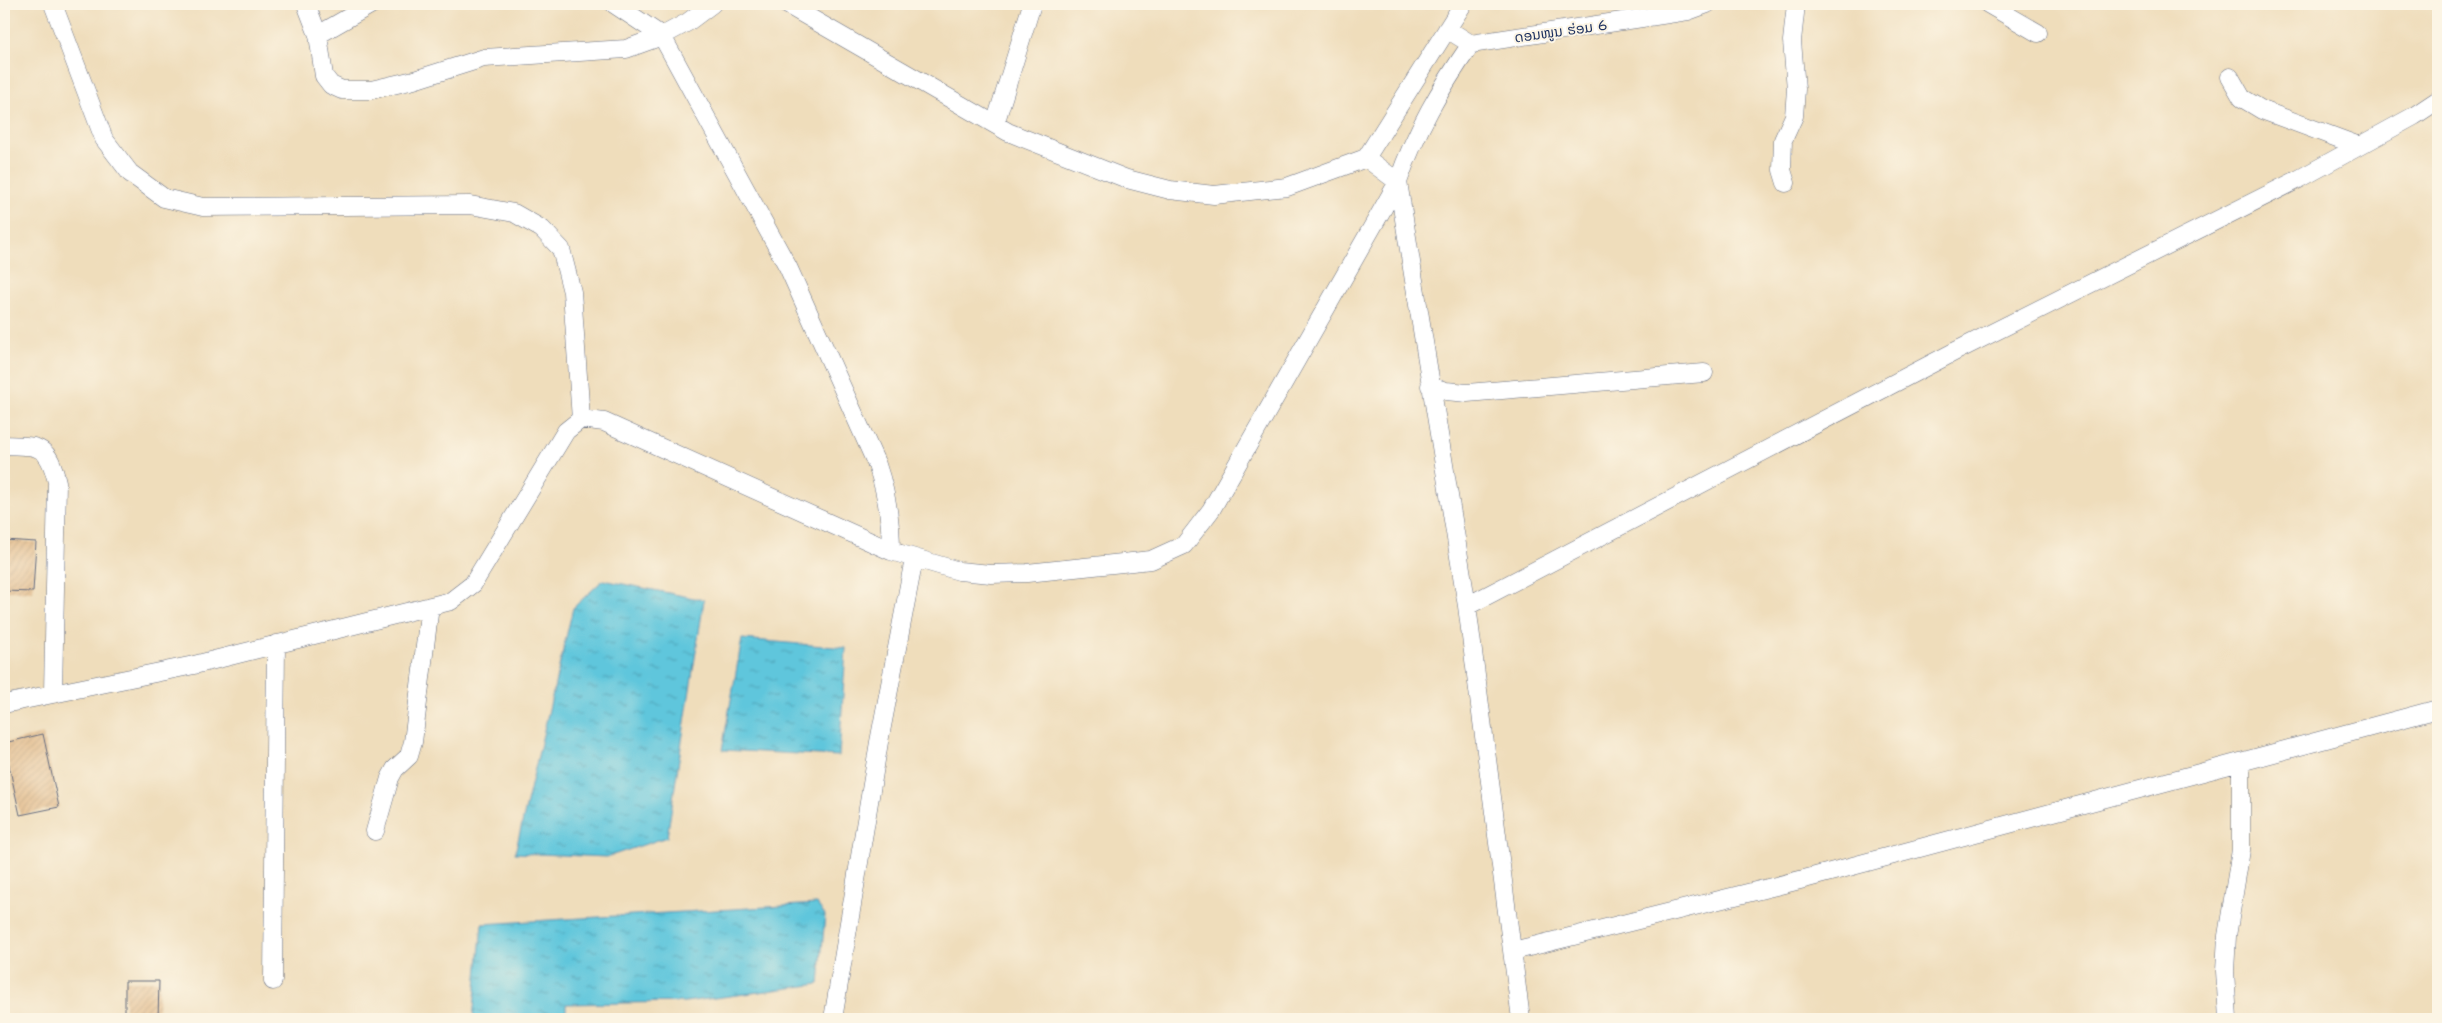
<svg xmlns="http://www.w3.org/2000/svg" width="2442" height="1023" font-family="'Shantell Sans','Noto Sans Lao',sans-serif">
  <defs>
    <pattern id="water-ripples" width="26" height="14" patternUnits="userSpaceOnUse" patternTransform="scale(1.25)"><rect width="26" height="14" fill="#5fc6dc"/><path d="M2 4q2-2 4 0t4 0M15 11q2-2 4 0t4 0" fill="none" stroke="#4ea1b6"/></pattern>
    <pattern id="building-hatch" width="6" height="6" patternUnits="userSpaceOnUse" patternTransform="scale(1.25)"><rect width="6" height="6" fill="#e3bc8c"/><path d="M-1 1l2-2M0 6l6-6M5 7l2-2" fill="none" stroke="#c2a27b"/></pattern>
  </defs>
  <rect width="100%" height="100%" fill="#fcf5e5"/>
  <filter id="ink" filterUnits="userSpaceOnUse"><feTurbulence type="fractalNoise" baseFrequency=".02" numOctaves="2"/><feDisplacementMap in="SourceGraphic" scale="10" xChannelSelector="R" yChannelSelector="G"/><feConvolveMatrix kernelMatrix="1 2 1 2 8 2 1 2 1" color-interpolation-filters="sRGB"/></filter>
  <filter id="wash" filterUnits="userSpaceOnUse"><feTurbulence type="fractalNoise" baseFrequency=".0096" numOctaves="4" result="noise"/><feDisplacementMap in="SourceGraphic" scale="20" xChannelSelector="R" yChannelSelector="G"/><feGaussianBlur stdDeviation="1.12" result="paint"/><feColorMatrix in="noise" values="0 0 0 0 0 0 0 0 0 0 0 0 0 0 0 0 0 1.4 0 .05"/><feComposite in="paint" operator="in"/></filter>
  <g filter="url(#wash)">
    <rect width="100%" height="100%" fill="#efddbb"/>
    <path fill="url(#water-ripples)" stroke="#3d7a9d" d="M603,580L704,600L667,837L607,857L515,853L573,608Z
      M742,639L846,648L839,756L722,750Z
      M817,904L825,915L819,984L685,1002L566,1004V1019H473L482,924Z"/>
    <g id="blocks">
      <path fill="url(#building-hatch)" d="M4,540L36,542L33,592L4,591Z
        M43,734L59,807L20,815L4,743Z
        M125,981H159L158,1019H125Z"/>
    </g>
  </g>
  <g filter="url(#ink)">
    <use href="#blocks" fill-opacity="0" stroke="#656c7f" stroke-width="1"/>
    <g fill="none" stroke-linecap="round" stroke-linejoin="round">
      <defs>
        <path id="minor" d="M53,4L104,139L130,173L164,198L203,207L470,205L514,213L542,229L561,249L572,292L581,419
          M306,4L318,35L324,76L331,85L342,90H371L414,80L484,58L626,49L662,36L688,22L712,4
          M614,4L662,36L788,267L877,465C887,494 891,520 891,551
          M786,4L1008,132L1127,179L1170,190L1214,195L1287,187L1366,158L1463,4
          M1988,4L2038,33
          M1447,29L1471,44L1688,11L1707,4
          M318,35L372,4
          M2230,77L2242,98L2262,110L2359,146
          M995,124L1032,4
          M1366,158L1398,182L1467,606L1521,1019
          M1786,183L1782,170L1783,140L1794,116L1796,89L1792,41L1796,4
          M1430,386L1446,391L1467,393L1704,373
          M4,445C39,446 48,444 57,482L53,694
          M1467,606L1956,351L2299,179L2414,116L2438,100
          M4,704L194,665L451,601L473,584L566,431L581,419L604,422L891,551L959,571L991,574L1027,573L1151,560L1184,545L1211,510L1398,182C1416,130 1440,89 1471,44
          M375,831L390,778L395,769L409,756L413,742L430,606
          M1513,951L1808,878L2438,709
          M273,981L276,644
          M833,1019L879,742L914,559
          M2228,1019L2225,971L2227,936L2241,850V762"/>
      </defs>
      <use href="#minor" stroke="#656c7f" stroke-width="19"/>
      <use href="#minor" stroke="#fff" stroke-width="18"/>
    </g>
  </g>
  <g text-anchor="middle" stroke-width="4" stroke-linejoin="round" paint-order="stroke">
    <g font-size="14" fill="#1b2f5e" stroke="#fcf5e5">
      <text transform="translate(1561 31) rotate(-8)" y="5">ດອນໜູນ ຮ່ອມ 6</text>
    </g>
  </g>
  <rect width="2442" height="1023" fill="none" stroke="#fcf5e5" stroke-width="20"/>
</svg>
